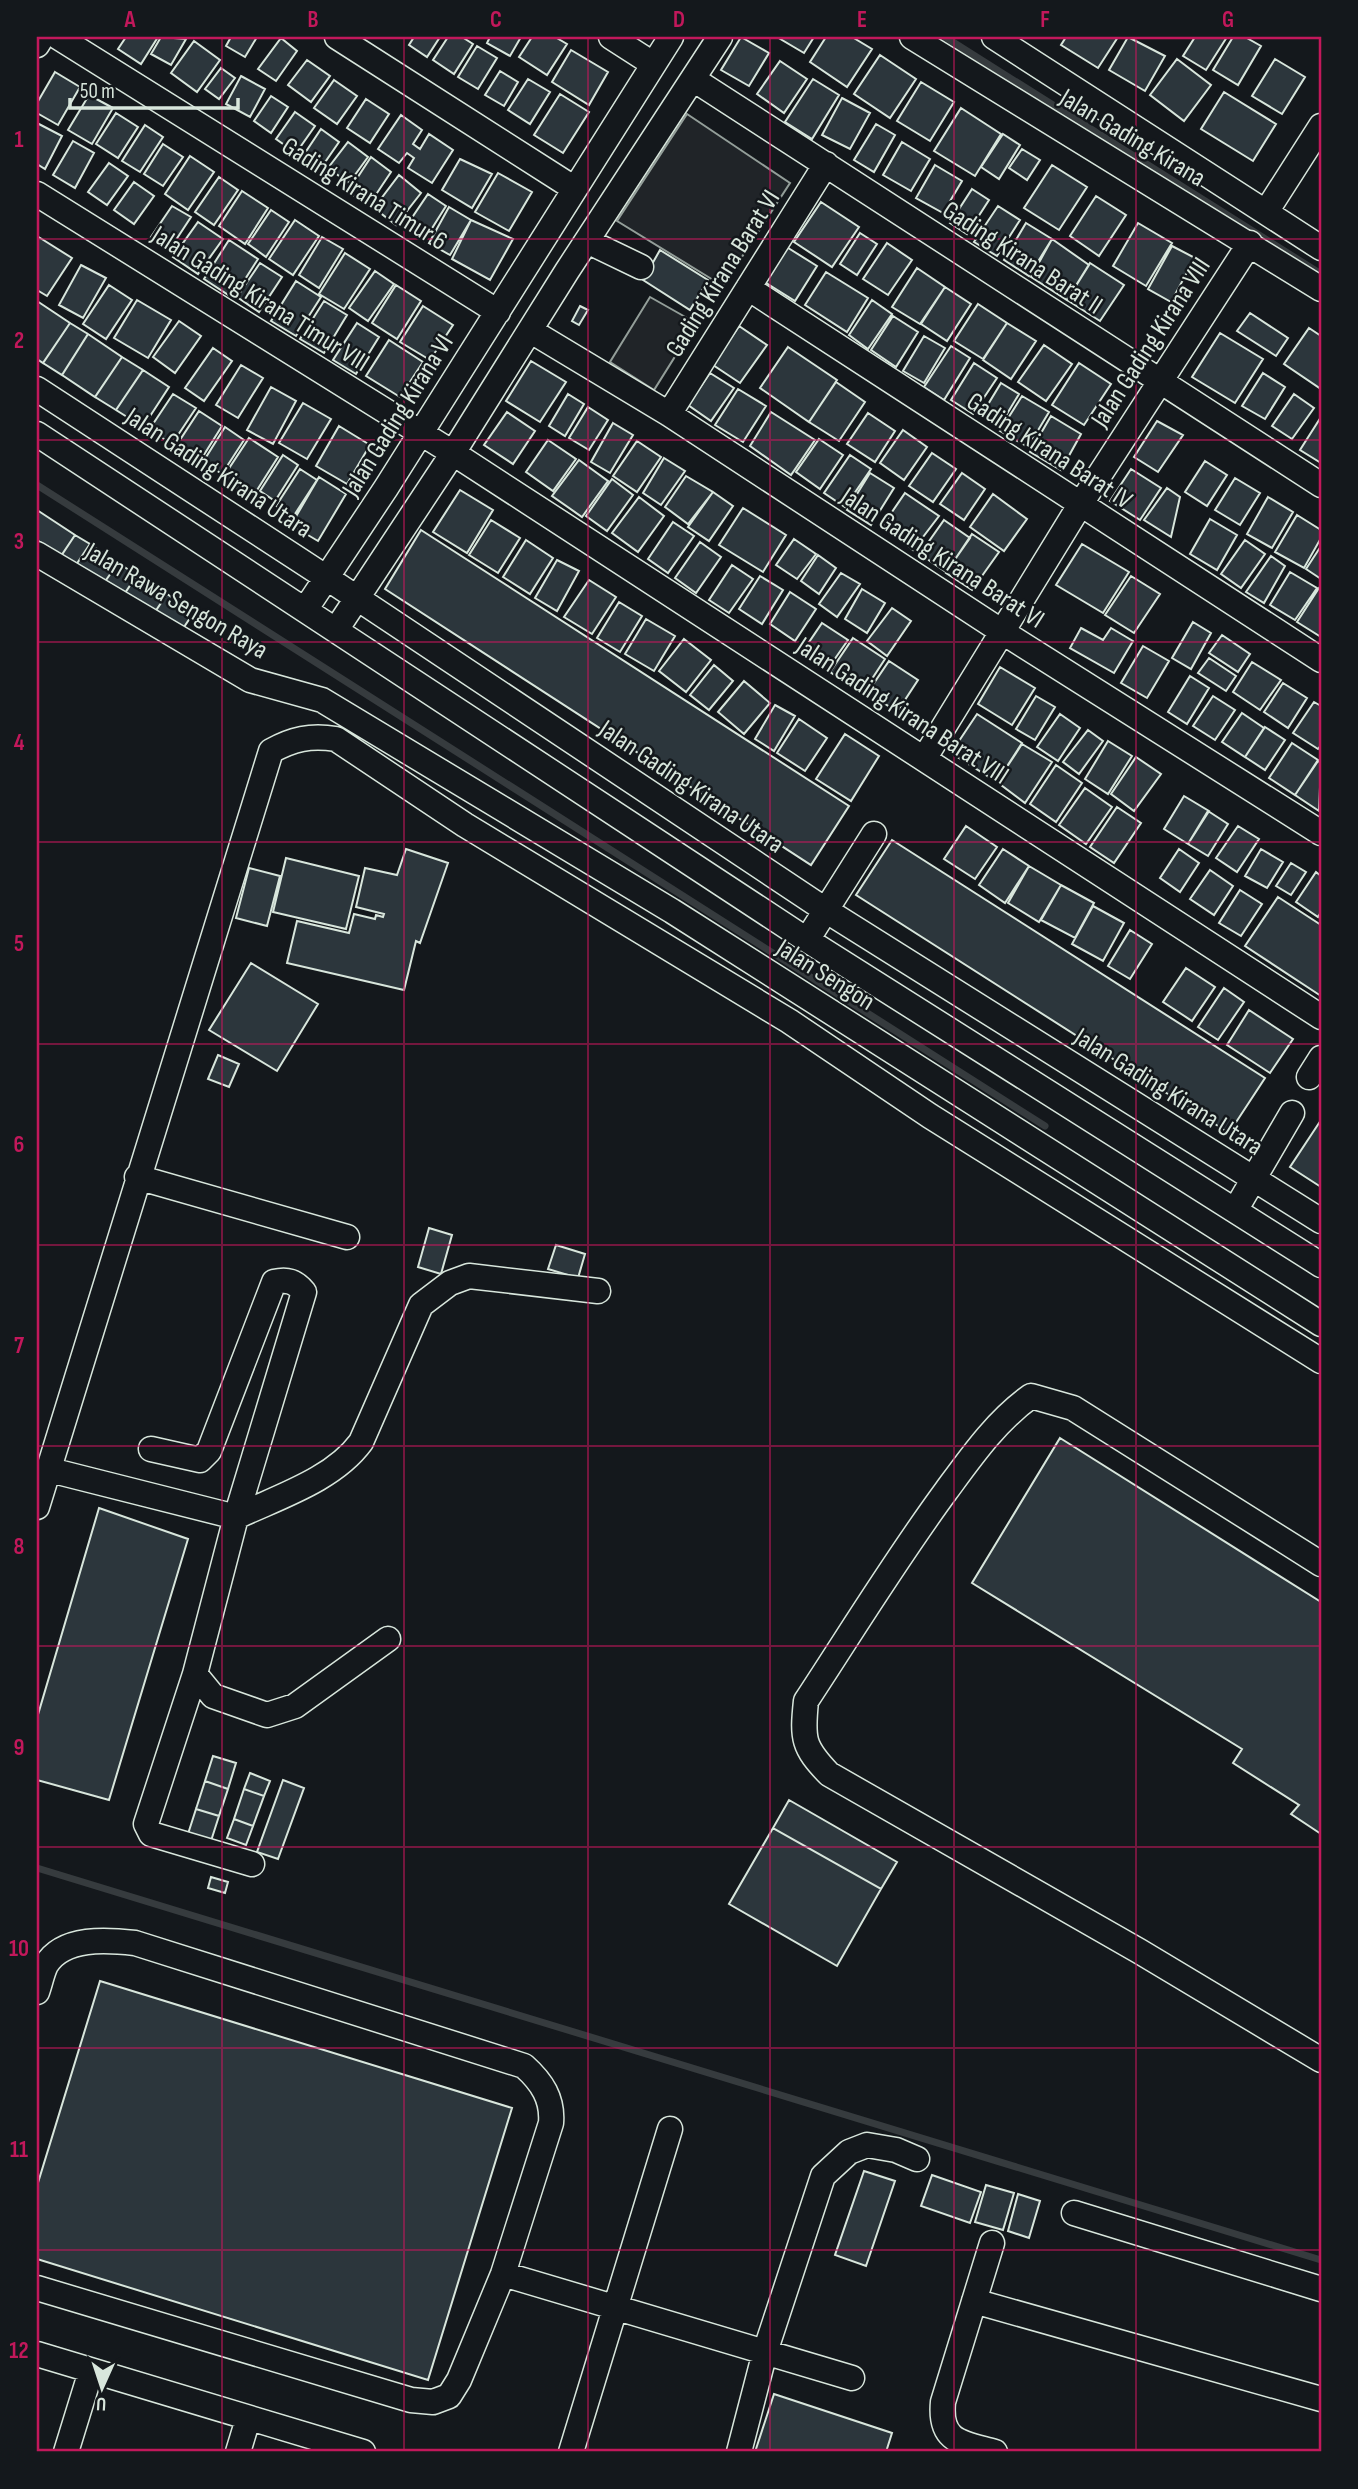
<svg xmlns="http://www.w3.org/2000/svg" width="1358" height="2489" font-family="'Sofia Sans Condensed',sans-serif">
  <rect width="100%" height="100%" fill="#14181c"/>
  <path fill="#202428" stroke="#939e99" stroke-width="2" d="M687,114L790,183L723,286L617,221Z
    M650,297L696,323L654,390L610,362Z"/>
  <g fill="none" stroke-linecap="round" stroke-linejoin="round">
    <path stroke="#363b3e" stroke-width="7" d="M945,37L1321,274
      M37,485L1045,1126
      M37,1868L1321,2260"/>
  </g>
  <path fill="#2c363c" stroke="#d8e6dc" stroke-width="2" d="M126,37H158L141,64L118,49Z
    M161,37L186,39L171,65L151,54Z
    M231,37H257L245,57L226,46Z
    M414,37H440L427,57L409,45Z
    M448,37H462L473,44L454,74L433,60Z
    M490,37H521L510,56L487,43Z
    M532,37H555L567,44L547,75L519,57Z
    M741,37L769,53L749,86L721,70Z
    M777,37H814L804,53Z
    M826,37H852L872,49L847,87L810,62Z
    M1066,37H1118L1098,68L1061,45Z
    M1128,37L1165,56L1145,91L1109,70Z
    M1195,37H1227L1206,70L1183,56Z
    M1233,37H1245L1261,46L1238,85L1213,70Z
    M281,38L297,51L276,81L258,69Z
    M194,41L220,60L197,92L171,73Z
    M477,46L497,58L478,89L458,77Z
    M571,50L608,72L589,105L552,82Z
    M880,55L916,79L890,118L854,94Z
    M1177,59L1211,85L1184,121L1150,95Z
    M1275,59L1305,77L1282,114L1252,96Z
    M307,60L330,76L311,102L288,85Z
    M780,61L807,79L784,113L757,94Z
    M221,68L235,78L219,99L205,89Z
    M500,71L518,82L504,106L485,95Z
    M55,72L80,87L58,125L37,113V103Z
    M241,76L265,89L250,117L226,104Z
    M528,79L550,92L530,124L508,110Z
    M813,79L839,95L812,139L785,122Z
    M334,80L357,96L337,124L314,108Z
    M921,82L954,102L930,141L897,121Z
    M1224,92L1276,124L1253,161L1201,129Z
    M560,94L589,112L563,153L534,135Z
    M89,95L113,108L92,144L68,130Z
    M271,96L288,107L271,133L254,121Z
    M842,98L870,113L850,149L822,135Z
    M366,99L389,114L370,143L347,128Z
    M961,108L1001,134L975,176L934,151Z
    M295,112L315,126L296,153L276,139Z
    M116,113L138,127L118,158L96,144Z
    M401,115L422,130L413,144L420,149L429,134L453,150L432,183L408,168L414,158L407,153L399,163L378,149Z
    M37,123L62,136L45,169L37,164Z
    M876,124L895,135L874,172L854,160Z
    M145,125L163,137L140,172L122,161Z
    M321,129L339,142L321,168L303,156Z
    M1003,134L1020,145L999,179L981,167Z
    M73,141L94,153L75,188L53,175Z
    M348,142L368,157L349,183L328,168Z
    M902,142L930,159L911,191L883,175Z
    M163,144L183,157L163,186L144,174Z
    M1022,149L1040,160L1027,180L1009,168Z
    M190,156L214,172L188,210L165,194Z
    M371,157L391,172L369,205L348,192Z
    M460,159L492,174L472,208L442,190Z
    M109,163L128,176L107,205L88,192Z
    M935,165L962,181L943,213L916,198Z
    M1052,165L1087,187L1059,230L1024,208Z
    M498,173L532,192L509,231L475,212Z
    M399,175L421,193L396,225L374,208Z
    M219,177L238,190L214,225L195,212Z
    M134,182L154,196L134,224L114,210Z
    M972,189L989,200L967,234L950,223Z
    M242,191L268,208L245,244L219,226Z
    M428,194L446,206L424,241L405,228Z
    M1096,196L1126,215L1099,256L1070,236Z
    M821,202L859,227L832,267L794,242Z
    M172,206L191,217L170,249L151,237Z
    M998,206L1020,220L997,256L974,242Z
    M449,207L471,220L450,255L429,243Z
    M271,210L289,222L266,257L248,244Z
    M295,220L319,236L293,275L269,259Z
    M471,220L513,239L490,280L452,259Z
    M198,222L223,239L198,274L173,257Z
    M1026,223L1052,239L1029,276L1004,260Z
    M1138,223L1172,243L1146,286L1113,266Z
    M860,233L877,244L857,275L840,264Z
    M37,236L72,258L47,296L37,290Z
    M322,237L343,249L319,288L299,275Z
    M1052,239L1089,265L1067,300L1031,277Z
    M229,240L258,259L233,298L204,279Z
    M887,243L912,260L888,295L863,279Z
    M785,246L817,266L795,301L763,281Z
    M1172,246L1195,258L1171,302L1148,289Z
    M660,250L708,280L690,310L643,280Z
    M345,253L370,269L344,309L319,294Z
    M260,263L282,277L259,312L237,297Z
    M1090,263L1124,285L1100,321L1067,300Z
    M81,265L106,278L83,318L59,305Z
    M917,268L945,287L920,324L892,307Z
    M375,271L394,284L368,321L349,308Z
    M826,272L868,298L847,332L805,305Z
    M296,281L321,297L296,336L271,321Z
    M109,285L132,300L106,339L83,324Z
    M396,285L421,301L397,339L372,323Z
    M945,287L971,304L947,341L921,324Z
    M137,300L171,320L148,358L114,338Z
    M872,300L892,314L868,349L849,335Z
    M37,301L70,323L43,363L37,359Z
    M324,301L347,315L324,353L300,339Z
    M978,304L1007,323L983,359L954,341Z
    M423,306L453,325L430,360L400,342Z
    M580,306L588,310L579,325L572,321Z
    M1250,313L1288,338L1276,356L1237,331Z
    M893,316L918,332L896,367L871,350Z
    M179,321L201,336L175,373L153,357Z
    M70,323L88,334L62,375L43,363Z
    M357,323L379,337L356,374L333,360Z
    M1007,323L1036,341L1011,379L983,360Z
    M739,326L767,345L740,383L713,365Z
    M1309,328L1321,336V389L1284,364Z
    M1220,333L1263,359L1235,403L1192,377Z
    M88,334L122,357L95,397L62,375Z
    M924,336L945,348L924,383L903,371Z
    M389,340L423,362L400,397L366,376Z
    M1044,345L1072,364L1046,401L1018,382Z
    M951,346L970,358L944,400L924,387Z
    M788,347L837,380L809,422L760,388Z
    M213,348L232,361L204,401L185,388Z
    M122,357L143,370L116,410L95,397Z
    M531,361L566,382L540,422L506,401Z
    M974,363L997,378L973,414L951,400Z
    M1079,363L1111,384L1084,425L1052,405Z
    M241,365L263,378L238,418L216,405Z
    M143,370L169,387L143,427L116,410Z
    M710,373L734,388L711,421L688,405Z
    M1263,373L1285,387L1265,419L1242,406Z
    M836,382L865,402L839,441L809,422Z
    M1001,383L1019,394L999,427L981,416Z
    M271,387L296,401L273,444L247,430Z
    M738,389L766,406L743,442L715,425Z
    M173,394L196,408L172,444L149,430Z
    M568,394L584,404L565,436L549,426Z
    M1294,394L1314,408L1292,439L1272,426Z
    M1022,396L1049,412L1028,447L1000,431Z
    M303,403L331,419L307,459L279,443Z
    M588,407L608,420L589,450L569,438Z
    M199,411L222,426L200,461L176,446Z
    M507,412L535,431L513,464L484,445Z
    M771,412L815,440L791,475L750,446Z
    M868,413L895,431L875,462L847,444Z
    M1051,416L1081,434L1061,470L1030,452Z
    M1321,417V463L1300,450Z
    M1157,421L1183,435L1158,472L1134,457Z
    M613,423L633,435L610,473L591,462Z
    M339,426L370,445L347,484L316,466Z
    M225,427L244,440L222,474L203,462Z
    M903,430L927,447L904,480L880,463Z
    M249,438L278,457L252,498L222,479Z
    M819,439L843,455L820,489L796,472Z
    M548,440L576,459L553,491L526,472Z
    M637,441L661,457L637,492L613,476Z
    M932,453L956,469L933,502L909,486Z
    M283,455L298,465L275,501L260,491Z
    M850,455L871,469L845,507L824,493Z
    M664,458L685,471L661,505L643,493Z
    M579,460L608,481L582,517L552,496Z
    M1205,461L1227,475L1207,506L1185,492Z
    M300,469L317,480L293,517L276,506Z
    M1131,469L1161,488L1140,520L1110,501Z
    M870,473L894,488L871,525L847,510Z
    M962,473L985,489L964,520L940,504Z
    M686,476L713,492L688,524L665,507Z
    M319,477L346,494L318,541L291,525Z
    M1235,478L1260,493L1240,525L1215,510Z
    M612,479L633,495L607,531L586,516Z
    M1167,488L1180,497L1171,537L1144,520Z
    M460,490L493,510L467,553L433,532Z
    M713,492L733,506L709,541L688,527Z
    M905,493L939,516L913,550L883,525Z
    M993,494L1027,519L1004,551L970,527Z
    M639,497L664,516L638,552L612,533Z
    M1268,497L1293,512L1272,548L1247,534Z
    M743,508L786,535L763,572L719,545Z
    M37,510L75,535L61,556L37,540Z
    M1297,515L1321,530V538L1304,568L1275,552Z
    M1210,519L1237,535L1217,570L1190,554Z
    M491,520L520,538L498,573L469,555Z
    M944,520L970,538L946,572L920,554Z
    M673,522L694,536L668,573L648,559Z
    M421,530L849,806L811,865L385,589Z
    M972,534L999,552L972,590L946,573Z
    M75,535L90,544L76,565L61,556Z
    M794,539L816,554L797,579L776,565Z
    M526,540L553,558L530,594L503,577Z
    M1245,540L1265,554L1241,588L1221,574Z
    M700,542L721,557L696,593L675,578Z
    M90,544L118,563L104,583L76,565Z
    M1082,544L1129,572L1103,613L1056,585Z
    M1321,546V579L1306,569Z
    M818,555L836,568L819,594L801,581Z
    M1271,556L1285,566L1264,603L1246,592Z
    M557,560L579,571L557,611L535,598Z
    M118,563L137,575L123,596L104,583Z
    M732,565L753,579L729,613L709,600Z
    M1290,572L1317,588L1295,620L1270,605Z
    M841,573L860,584L837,617L819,604Z
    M137,575L167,594L153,615L123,596Z
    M760,576L783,590L762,624L739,609Z
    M1131,576L1160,594L1134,633L1105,615Z
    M589,580L616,597L592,634L564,617Z
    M1319,588L1321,590V637L1297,622Z
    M862,589L885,603L867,633L845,619Z
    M790,592L816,609L795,641L770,624Z
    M167,594L194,612L180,633L153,615Z
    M619,602L642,616L620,652L597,638Z
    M892,608L911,621L887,656L867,641Z
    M646,619L675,636L654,671L625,654Z
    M1193,622L1211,633L1191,669L1172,658Z
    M822,623L848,640L827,670L801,654Z
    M1081,628L1103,640L1111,628L1133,641L1114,673L1070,648Z
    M1222,635L1250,654L1238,672L1209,653Z
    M853,638L885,659L862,694L830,672Z
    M684,639L711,660L686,692L659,671Z
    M1143,646L1169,661L1147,698L1121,683Z
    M1209,658L1236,676L1226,691L1198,673Z
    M889,661L918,680L897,712L868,692Z
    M1252,662L1281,680L1260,710L1233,692Z
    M714,665L733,681L709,710L690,695Z
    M1000,667L1035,688L1012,725L978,704Z
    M1190,676L1209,688L1187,724L1168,712Z
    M744,681L770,703L744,734L718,712Z
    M1283,683L1307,698L1288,728L1264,712Z
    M1036,696L1055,707L1035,740L1016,729Z
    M1213,696L1235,710L1215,740L1193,726Z
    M1314,702L1321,706V745L1318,749L1293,733Z
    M775,705L795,716L774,751L755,739Z
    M1242,713L1264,728L1245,757L1222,742Z
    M977,714L1022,743L997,782L951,753Z
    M1060,714L1080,728L1058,761L1037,747Z
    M799,719L827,738L805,771L777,753Z
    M1265,727L1285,740L1265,770L1245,757Z
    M1088,730L1103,741L1079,774L1063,762Z
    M845,734L879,756L851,801L816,779Z
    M1108,741L1132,756L1108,794L1085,779Z
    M1292,743L1318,760L1295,795L1269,778Z
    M1022,744L1052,762L1025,803L997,782Z
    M1136,757L1161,774L1134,811L1111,794Z
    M1318,761L1321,763L1319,811L1295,795Z
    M1056,765L1082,783L1056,822L1030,804Z
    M1085,788L1112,807L1086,844L1059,825Z
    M1184,796L1209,811L1188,844L1164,829Z
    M1117,807L1141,823L1114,863L1090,847Z
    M1208,811L1228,824L1208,856L1188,844Z
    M966,826L997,847L975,879L944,859Z
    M1238,826L1259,839L1237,872L1216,858Z
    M892,840L1265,1078L1229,1133L856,895Z
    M406,849L448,863L420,943L416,941L404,990L287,963L297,921L349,933L354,914L375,919L376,915L383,917L384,914L356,907L365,868L397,875Z
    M1003,849L1029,866L1005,903L979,885Z
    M1179,849L1199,863L1180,892L1160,878Z
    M1261,849L1283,862L1267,888L1245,876Z
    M286,858L359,876L346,929L273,912Z
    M1291,863L1306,872L1291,895L1276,886Z
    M1029,866L1061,885L1039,922L1008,903Z
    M249,868L280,876L267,926L236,918Z
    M1210,870L1233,886L1214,915L1190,899Z
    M1316,872L1321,876V912L1318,917L1296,902Z
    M1061,885L1094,903L1075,938L1041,920Z
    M1240,890L1262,904L1241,936L1219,923Z
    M1278,897L1321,925V996L1245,946Z
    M1093,906L1124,923L1103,961L1072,944Z
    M1130,930L1152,944L1130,979L1108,966Z
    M251,963L318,1004L277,1071L209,1030Z
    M1186,968L1215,987L1192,1021L1163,1002Z
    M1224,988L1244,1002L1218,1040L1198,1027Z
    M1249,1010L1293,1039L1270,1073L1227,1045Z
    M218,1055L239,1064L229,1087L208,1079Z
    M1321,1120V1187L1290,1167Z
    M429,1228L452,1235L441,1274L418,1267Z
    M556,1245L585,1254L578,1278L548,1269Z
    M1060,1438L1321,1602V1834L1291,1814L1299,1805L1233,1763L1242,1749L972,1583Z
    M99,1508L188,1539L109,1800L37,1780V1718Z
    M213,1756L236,1763L228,1789L205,1781Z
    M250,1773L270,1781L264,1796L244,1789Z
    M283,1780L304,1788L278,1859L257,1852Z
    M205,1781L228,1789L219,1816L196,1809Z
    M244,1789L264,1796L253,1826L234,1819Z
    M789,1800L897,1862L881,1889L773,1828Z
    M196,1809L219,1816L210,1844L187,1837Z
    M234,1819L253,1826L246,1845L227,1838Z
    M773,1828L881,1889L837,1966L729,1904Z
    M211,1877L228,1882L225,1893L208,1888Z
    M100,1981L512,2108L428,2380L37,2259V2186Z
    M864,2171L895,2181L866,2266L835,2255Z
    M932,2175L981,2192L970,2223L921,2206Z
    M986,2185L1014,2193L1003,2230L975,2222Z
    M1018,2194L1040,2201L1029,2238L1008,2231Z
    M774,2394L892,2433L886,2452H755Z"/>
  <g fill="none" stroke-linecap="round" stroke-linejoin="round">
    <defs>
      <path id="minor" d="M58,37L498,312
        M337,37L575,189
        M611,37L653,64
        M912,37L1321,289
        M994,37L1321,248
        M37,45L42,37
        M693,79L1321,485
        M37,194L453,453L1321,1017
        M1266,212L1321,126
        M587,241L641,267
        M748,288L1321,660
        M531,331L669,414L1001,631L1321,833
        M37,389L327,578L827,911L1321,1221
        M669,414L826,164
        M37,434L807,940L1321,1265
        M37,554L250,680L322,700L672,911L1321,1324
        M305,610L386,488L671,37
        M336,630L453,453L567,271L720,37
        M924,759L1080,505L1250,243
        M807,940L874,834
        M1309,1077L1321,1058
        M137,1177L347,1237
        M1236,1209L1292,1113
        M151,1449L200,1460L209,1451L274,1282C287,1279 295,1281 304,1292L236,1517C278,1497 333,1480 361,1442L421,1305L450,1283L469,1276L598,1291
        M50,1470L236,1517L195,1674L213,1696L267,1715L295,1706L388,1639
        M37,1507L271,751C293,739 310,735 336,739L465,825L789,1021L930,1116L1321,1361
        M1321,1564L1073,1408L1031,1396C996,1421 971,1457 946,1491C896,1559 852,1631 806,1701C802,1739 803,1747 829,1774L1139,1951L1321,2060
        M195,1674L146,1824L151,1834L252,1864
        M37,1992C40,1984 42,1973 46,1965C63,1936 108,1940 135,1943L524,2066C542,2082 553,2099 551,2123L503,2274L459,2380L449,2396L433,2402L411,2400L37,2288
        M1074,2213L1321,2289
        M992,2243L943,2402C939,2443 963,2443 995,2452
        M503,2274L852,2378
        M974,2301L1321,2399
        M37,2354L363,2452
        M66,2452L91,2371
        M238,2452L248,2419
        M571,2452L670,2129
        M739,2452L765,2352L823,2176L849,2152L867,2145L896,2150L917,2159"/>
    </defs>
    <use href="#minor" stroke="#d8e6dc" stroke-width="27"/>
    <use href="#minor" stroke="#14181c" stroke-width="24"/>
  </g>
  <path fill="none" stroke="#c2185b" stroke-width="2" stroke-opacity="0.55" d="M222,37V2452M404,37V2452M588,37V2452M770,37V2452M954,37V2452M1136,37V2452M37,239H1321M37,440H1321M37,642H1321M37,842H1321M37,1044H1321M37,1245H1321M37,1446H1321M37,1646H1321M37,1847H1321M37,2048H1321M37,2250H1321"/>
  <g text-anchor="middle" stroke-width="5" stroke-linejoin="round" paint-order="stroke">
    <g font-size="26" fill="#d8e6dc" stroke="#14181c">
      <text transform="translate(1133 137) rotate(31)" y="9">Jalan Gading Kirana</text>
      <text transform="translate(365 193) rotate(32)" y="9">Gading Kirana Timur 6</text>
      <text transform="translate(1023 257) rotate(33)" y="9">Gading Kirana Barat II</text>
      <text transform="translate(722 273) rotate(-58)" y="9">Gading Kirana Barat VI</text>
      <text transform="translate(261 298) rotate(32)" y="9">Jalan Gading Kirana Timur VIII</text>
      <text transform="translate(1150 342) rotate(-57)" y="9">Jalan Gading Kirana VIII</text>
      <text transform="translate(397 415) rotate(-58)" y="9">Jalan Gading Kirana VI</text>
      <text transform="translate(1050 450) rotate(33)" y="9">Gading Kirana Barat IV</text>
      <text transform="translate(219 472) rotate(33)" y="9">Jalan Gading Kirana Utara</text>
      <text transform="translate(943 557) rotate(33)" y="9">Jalan Gading Kirana Barat VI</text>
      <text transform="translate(177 600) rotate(30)" y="9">Jalan Rawa Sengon Raya</text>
      <text transform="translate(903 710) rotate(33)" y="9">Jalan Gading Kirana Barat VIII</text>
      <text transform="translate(692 786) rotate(34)" y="9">Jalan Gading Kirana Utara</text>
      <text transform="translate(826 974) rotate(32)" y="9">Jalan Sengon</text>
      <text transform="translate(1169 1091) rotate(32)" y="9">Jalan Gading Kirana Utara</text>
    </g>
  </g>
  <rect width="1358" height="2489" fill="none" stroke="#14181c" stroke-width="77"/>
  <g transform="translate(102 2388) rotate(183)" stroke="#14181c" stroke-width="5" paint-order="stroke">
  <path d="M0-5L12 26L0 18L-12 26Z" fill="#d8e6dc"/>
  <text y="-10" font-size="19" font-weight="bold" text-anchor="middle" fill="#d8e6dc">U</text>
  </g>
  <path d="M70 98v10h168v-10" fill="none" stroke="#d8e6dc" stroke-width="3.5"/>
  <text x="80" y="98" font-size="21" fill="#d8e6dc" stroke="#14181c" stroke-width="5" paint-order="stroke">50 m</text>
  <rect x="38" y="38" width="1282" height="2412" fill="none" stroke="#c2185b" stroke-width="2.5"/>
  <g font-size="23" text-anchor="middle" font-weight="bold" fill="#c2185b">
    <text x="130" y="27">A</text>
    <text x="313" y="27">B</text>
    <text x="496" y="27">C</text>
    <text x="679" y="27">D</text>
    <text x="862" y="27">E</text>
    <text x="1045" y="27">F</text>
    <text x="1228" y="27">G</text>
    <text x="19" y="147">1</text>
    <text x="19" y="348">2</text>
    <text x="19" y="549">3</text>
    <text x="19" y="750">4</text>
    <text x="19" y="951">5</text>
    <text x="19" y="1152">6</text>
    <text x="19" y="1353">7</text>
    <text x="19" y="1554">8</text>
    <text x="19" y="1755">9</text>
    <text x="19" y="1956">10</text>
    <text x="19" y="2157">11</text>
    <text x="19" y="2358">12</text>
  </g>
</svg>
